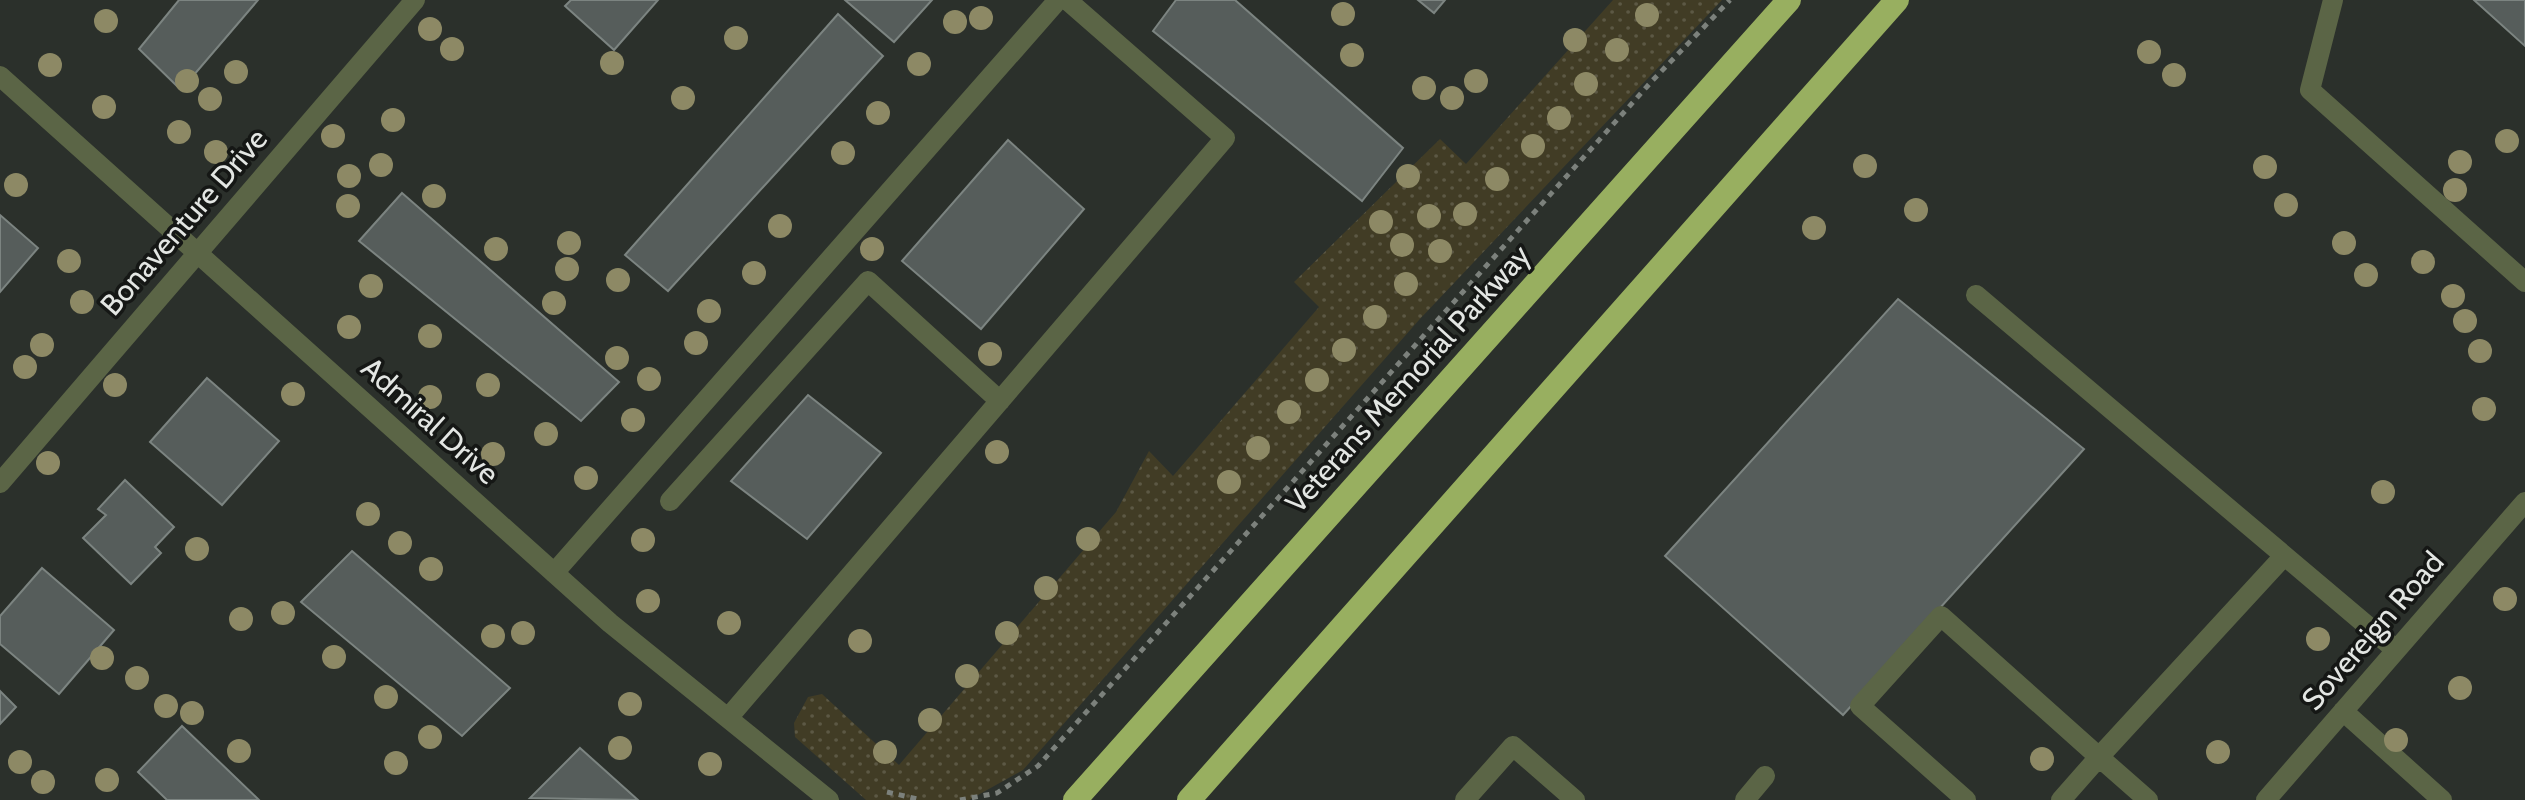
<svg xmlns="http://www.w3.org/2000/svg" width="2525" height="800" font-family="Cabin,sans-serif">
  <defs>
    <pattern id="green-dots" width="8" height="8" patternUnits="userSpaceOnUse" patternTransform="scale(2)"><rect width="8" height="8" fill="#413c25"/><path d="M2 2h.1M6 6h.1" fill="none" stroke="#5c5844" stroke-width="1.8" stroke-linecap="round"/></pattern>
  </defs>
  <rect width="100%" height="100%" fill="#2b302b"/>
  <path fill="url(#green-dots)" d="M1613,0H1722L1419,320L1023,770L969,800H866L795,737L794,723L808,697L822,694L899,765L1116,512L1149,451L1173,476L1319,307L1294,282L1440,139L1466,164Z"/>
  <path fill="#565d5b" stroke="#7c8481" stroke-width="2" d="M179,0H258L181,90L139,49Z
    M571,0H658L614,50L565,6Z
    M845,0H932L894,42Z
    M1176,0H1235L1403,148L1362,201L1153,31Z
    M1418,0H1445L1434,13Z
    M2474,0H2525V46Z
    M838,14L883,56L668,291L625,255Z
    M1008,140L1084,209L981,329L902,261Z
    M402,193L619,382L581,421L359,241Z
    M0,215L38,248L0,292Z
    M1898,299L2084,449L1843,715L1665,556Z
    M207,378L279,441L222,505L150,442Z
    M808,395L881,453L807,539L731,481Z
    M125,480L174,527L155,547L161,553L131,584L83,538L106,515L98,509Z
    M352,551L510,688L462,736L301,602Z
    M42,568L114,630L59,694L0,644V616Z
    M0,691L16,707L0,724Z
    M182,726L259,800H167L138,772Z
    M580,748L638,800L530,798Z"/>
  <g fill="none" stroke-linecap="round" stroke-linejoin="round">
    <path stroke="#7c817c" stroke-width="5" stroke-dasharray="6 6" stroke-linecap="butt" d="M887,792L922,800
      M960,800L997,793L1038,766L1652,81L1730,0"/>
    <path stroke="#5b6546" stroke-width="20" d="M2333,0L2310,90L2525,282
      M0,76L610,623L829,800
      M1976,295L2396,650
      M0,483L415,0
      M670,501L868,281L1000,401
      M554,573L1058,0
      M2343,711L2442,800
      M728,718L1225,138L1067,0
      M1465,800L1513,746L1575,800
      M1745,800L1765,776
      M1966,800L1860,706L1941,616L2099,757L2061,800
      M2148,800L2099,757L2284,556
      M2266,800L2525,502"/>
    <path stroke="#98af60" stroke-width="24" d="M1075,800L1789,0
      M1189,800L1897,0"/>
  </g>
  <g fill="#8d8965">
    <circle cx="1343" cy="14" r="12"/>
    <circle cx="1647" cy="15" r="12"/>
    <circle cx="981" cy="18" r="12"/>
    <circle cx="106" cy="21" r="12"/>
    <circle cx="955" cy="22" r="12"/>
    <circle cx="430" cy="29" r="12"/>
    <circle cx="736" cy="38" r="12"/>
    <circle cx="1575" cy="40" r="12"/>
    <circle cx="452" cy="49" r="12"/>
    <circle cx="1617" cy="50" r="12"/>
    <circle cx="2149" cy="52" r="12"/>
    <circle cx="1352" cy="55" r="12"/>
    <circle cx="612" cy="63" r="12"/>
    <circle cx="919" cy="64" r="12"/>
    <circle cx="50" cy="65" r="12"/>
    <circle cx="236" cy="72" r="12"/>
    <circle cx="2174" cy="75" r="12"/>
    <circle cx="187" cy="81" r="12"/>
    <circle cx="1476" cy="81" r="12"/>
    <circle cx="1586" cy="84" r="12"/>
    <circle cx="1424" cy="88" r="12"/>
    <circle cx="683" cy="98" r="12"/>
    <circle cx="1452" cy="98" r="12"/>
    <circle cx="210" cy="99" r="12"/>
    <circle cx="104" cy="107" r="12"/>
    <circle cx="878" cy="113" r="12"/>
    <circle cx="1559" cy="118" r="12"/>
    <circle cx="393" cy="120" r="12"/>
    <circle cx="179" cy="132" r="12"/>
    <circle cx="333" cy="136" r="12"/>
    <circle cx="2507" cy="141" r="12"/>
    <circle cx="1533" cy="146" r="12"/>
    <circle cx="216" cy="152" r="12"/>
    <circle cx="843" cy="153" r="12"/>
    <circle cx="2460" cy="162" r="12"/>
    <circle cx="381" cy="165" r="12"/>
    <circle cx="1865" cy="166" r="12"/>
    <circle cx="2265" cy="167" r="12"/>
    <circle cx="349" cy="176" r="12"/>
    <circle cx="1408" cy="176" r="12"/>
    <circle cx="1497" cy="179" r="12"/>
    <circle cx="16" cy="185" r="12"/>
    <circle cx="2455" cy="190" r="12"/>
    <circle cx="434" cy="196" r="12"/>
    <circle cx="2286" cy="205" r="12"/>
    <circle cx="348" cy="206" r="12"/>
    <circle cx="1916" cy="210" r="12"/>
    <circle cx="1465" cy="214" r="12"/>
    <circle cx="1429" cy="216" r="12"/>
    <circle cx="1381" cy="222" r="12"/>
    <circle cx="780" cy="226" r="12"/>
    <circle cx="1814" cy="228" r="12"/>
    <circle cx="569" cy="243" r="12"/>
    <circle cx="2344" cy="243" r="12"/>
    <circle cx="1402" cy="245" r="12"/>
    <circle cx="496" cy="249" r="12"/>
    <circle cx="872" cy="249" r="12"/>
    <circle cx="1440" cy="251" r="12"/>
    <circle cx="69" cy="261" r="12"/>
    <circle cx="2423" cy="262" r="12"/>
    <circle cx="567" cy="269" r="12"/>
    <circle cx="754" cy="273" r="12"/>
    <circle cx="2366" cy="275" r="12"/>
    <circle cx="618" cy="280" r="12"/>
    <circle cx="1406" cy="284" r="12"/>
    <circle cx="371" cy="286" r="12"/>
    <circle cx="2453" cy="296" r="12"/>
    <circle cx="82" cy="302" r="12"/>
    <circle cx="554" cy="303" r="12"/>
    <circle cx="709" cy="311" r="12"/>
    <circle cx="1375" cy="317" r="12"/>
    <circle cx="2465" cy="321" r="12"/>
    <circle cx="349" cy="327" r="12"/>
    <circle cx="430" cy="336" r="12"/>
    <circle cx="696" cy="343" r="12"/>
    <circle cx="42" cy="345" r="12"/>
    <circle cx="1344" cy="350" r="12"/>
    <circle cx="2480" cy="351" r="12"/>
    <circle cx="990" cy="354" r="12"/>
    <circle cx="617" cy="358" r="12"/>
    <circle cx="25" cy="367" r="12"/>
    <circle cx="649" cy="379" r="12"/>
    <circle cx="1317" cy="380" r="12"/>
    <circle cx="115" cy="385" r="12"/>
    <circle cx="488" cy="385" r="12"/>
    <circle cx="293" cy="394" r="12"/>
    <circle cx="430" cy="397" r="12"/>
    <circle cx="2484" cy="409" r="12"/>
    <circle cx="1289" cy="412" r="12"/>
    <circle cx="633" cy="420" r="12"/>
    <circle cx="546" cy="434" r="12"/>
    <circle cx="1258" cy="448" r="12"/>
    <circle cx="997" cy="452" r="12"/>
    <circle cx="493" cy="454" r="12"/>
    <circle cx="48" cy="463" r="12"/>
    <circle cx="586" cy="478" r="12"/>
    <circle cx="1229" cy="482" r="12"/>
    <circle cx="2383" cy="492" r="12"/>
    <circle cx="368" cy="514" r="12"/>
    <circle cx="1088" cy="539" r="12"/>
    <circle cx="643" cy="540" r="12"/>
    <circle cx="400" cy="543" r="12"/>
    <circle cx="197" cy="549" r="12"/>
    <circle cx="431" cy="569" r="12"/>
    <circle cx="1046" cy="588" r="12"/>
    <circle cx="2505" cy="599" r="12"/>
    <circle cx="648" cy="601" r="12"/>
    <circle cx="283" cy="613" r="12"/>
    <circle cx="241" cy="619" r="12"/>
    <circle cx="729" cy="623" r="12"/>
    <circle cx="523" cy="633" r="12"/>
    <circle cx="1007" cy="633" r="12"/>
    <circle cx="493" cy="636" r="12"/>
    <circle cx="2318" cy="639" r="12"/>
    <circle cx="860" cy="641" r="12"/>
    <circle cx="334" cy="657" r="12"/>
    <circle cx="102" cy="658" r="12"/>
    <circle cx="967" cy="676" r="12"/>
    <circle cx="137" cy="678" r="12"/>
    <circle cx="2460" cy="688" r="12"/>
    <circle cx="386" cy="697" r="12"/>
    <circle cx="630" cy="704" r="12"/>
    <circle cx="166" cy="706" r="12"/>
    <circle cx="192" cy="713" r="12"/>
    <circle cx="930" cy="720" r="12"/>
    <circle cx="430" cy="737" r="12"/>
    <circle cx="2396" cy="740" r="12"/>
    <circle cx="620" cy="748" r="12"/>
    <circle cx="239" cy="751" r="12"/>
    <circle cx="885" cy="752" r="12"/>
    <circle cx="2218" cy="752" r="12"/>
    <circle cx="2042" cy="759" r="12"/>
    <circle cx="20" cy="762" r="12"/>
    <circle cx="396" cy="763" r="12"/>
    <circle cx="710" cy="764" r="12"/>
    <circle cx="107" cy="780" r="12"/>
    <circle cx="43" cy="782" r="12"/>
  </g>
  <g text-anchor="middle" stroke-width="7" stroke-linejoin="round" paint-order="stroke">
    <g font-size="30" fill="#e3e6e3" stroke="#151715">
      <text transform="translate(184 222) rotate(-49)" y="10">Bonaventure Drive</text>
      <text transform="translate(1408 379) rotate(-48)" y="10">Veterans Memorial Parkway</text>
      <text transform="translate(430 421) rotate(42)" y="10">Admiral Drive</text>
      <text transform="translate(2373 631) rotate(-49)" y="10">Sovereign Road</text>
    </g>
  </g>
</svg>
